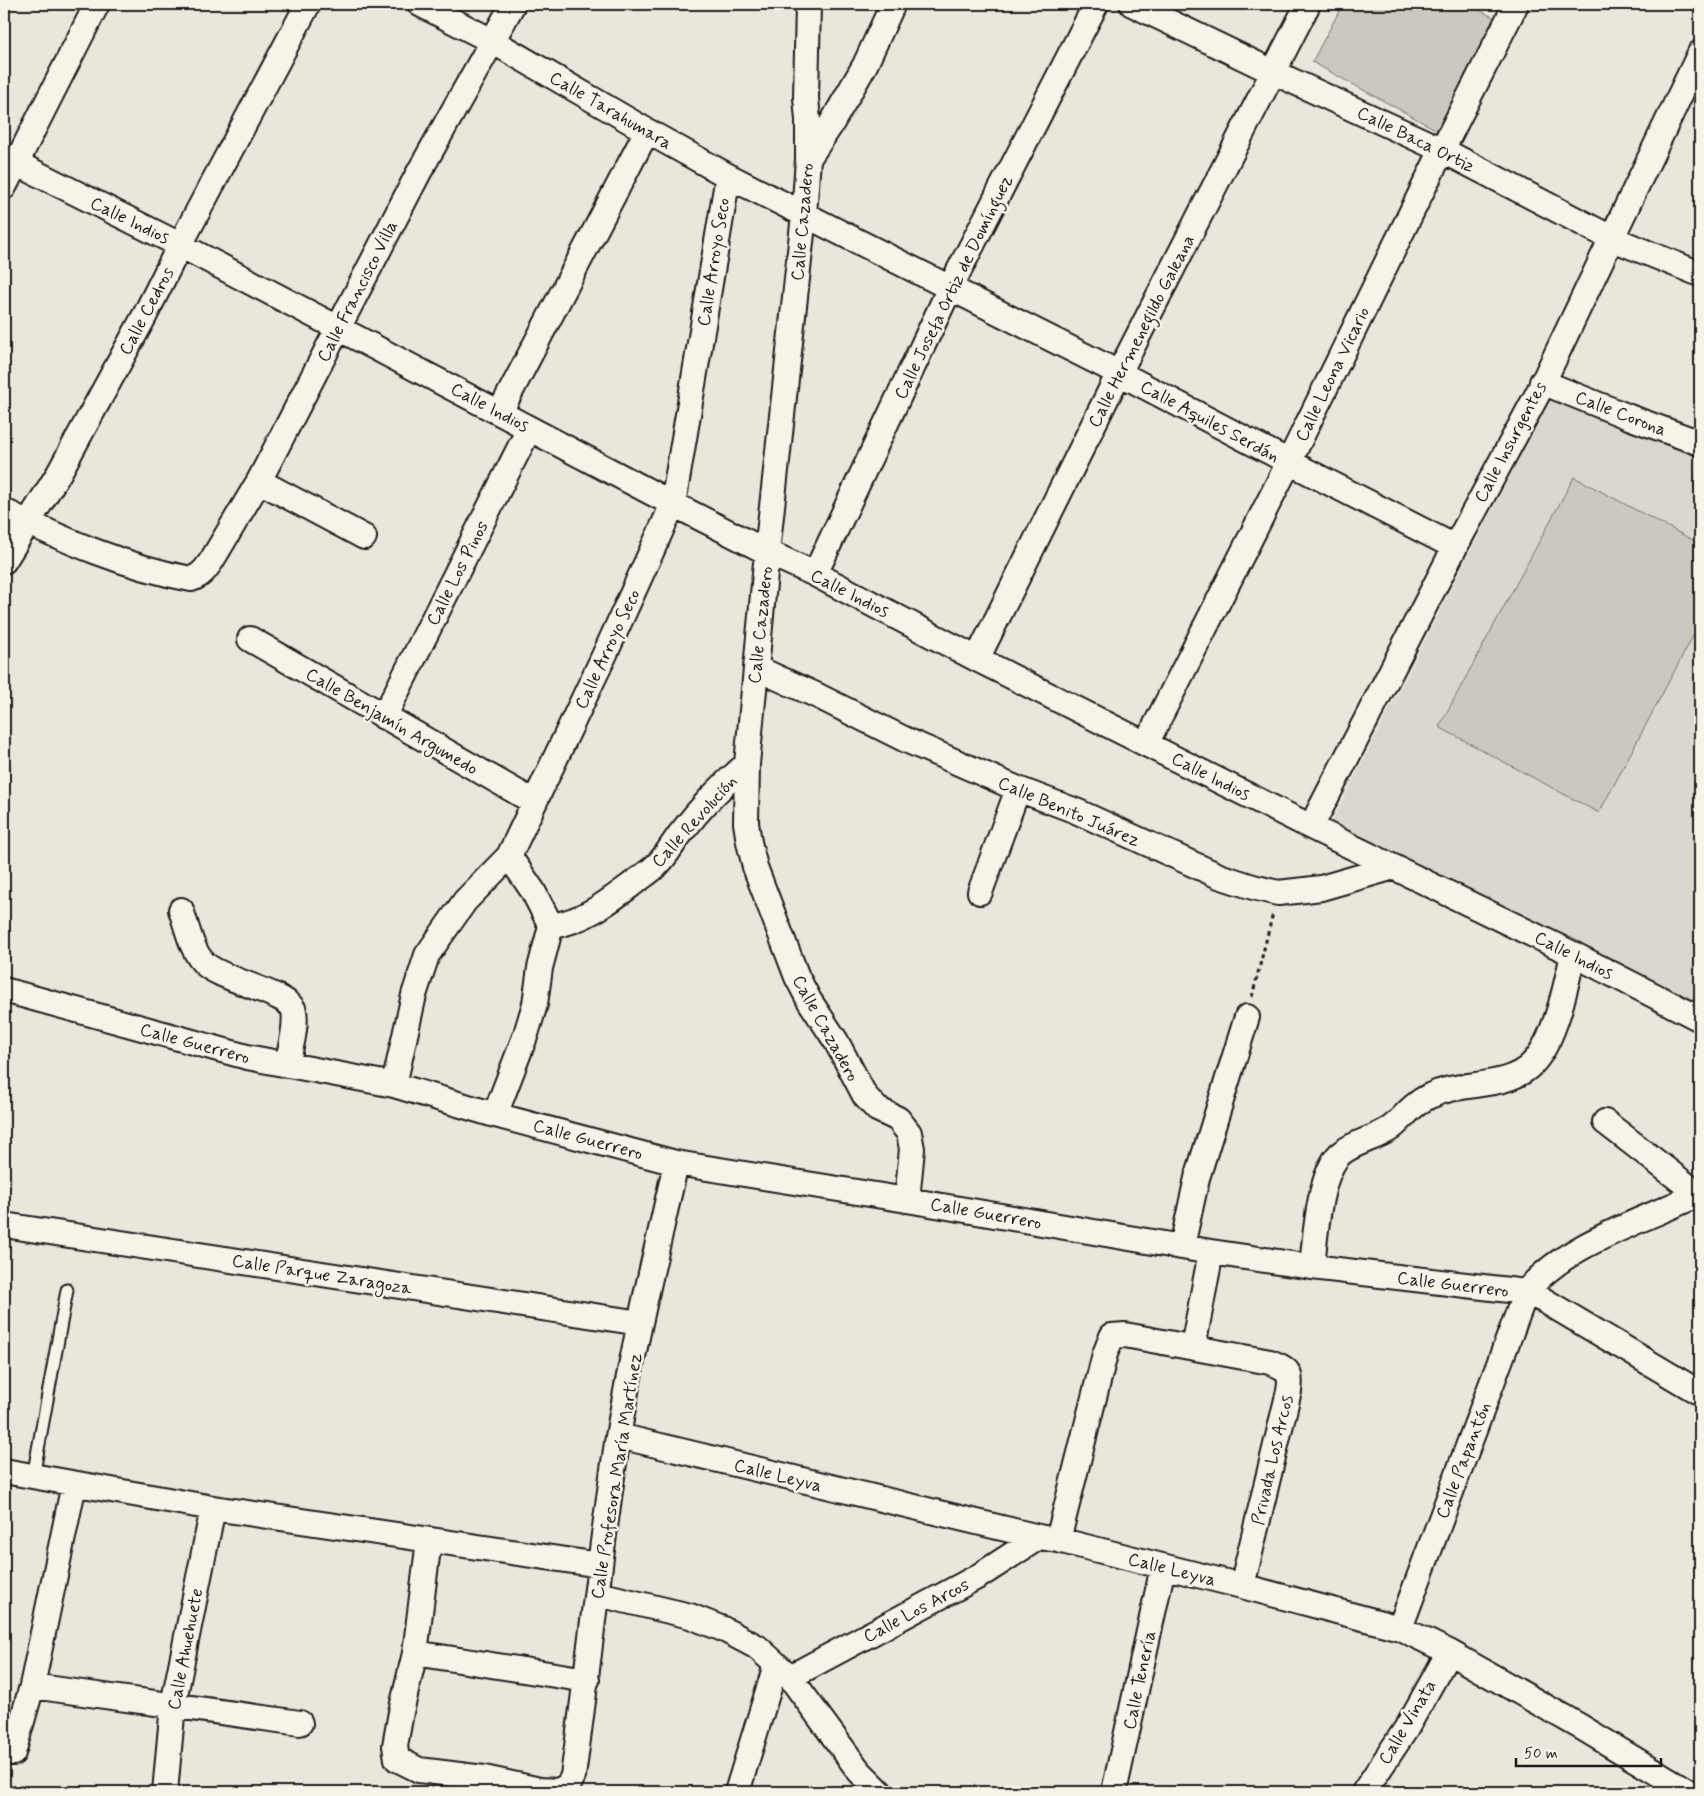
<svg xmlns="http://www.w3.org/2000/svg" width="1704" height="1796" font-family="Mynerve,sans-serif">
  <rect width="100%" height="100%" fill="#eae6dc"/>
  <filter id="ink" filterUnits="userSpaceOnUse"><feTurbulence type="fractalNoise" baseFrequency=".02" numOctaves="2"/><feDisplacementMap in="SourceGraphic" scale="10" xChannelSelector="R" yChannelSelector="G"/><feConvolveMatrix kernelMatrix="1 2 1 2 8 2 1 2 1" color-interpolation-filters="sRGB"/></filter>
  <g filter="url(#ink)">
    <path fill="#dad7ce" d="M1550,397L1700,454V1003L1331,823Z"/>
    <path fill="#ccc8c0" stroke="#74726e" d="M1343,4H1467L1495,18L1437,130L1312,62Z
      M1574,477L1700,544V623L1599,813L1439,727Z"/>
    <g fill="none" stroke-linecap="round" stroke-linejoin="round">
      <defs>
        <path id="service" d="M33,1477L67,1290"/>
        <path id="minor" d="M420,4L492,41L647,131L728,176L1119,373L1289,462L1455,547
          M808,4L806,98L808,120V159L804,215L767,552L747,764L746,823L749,842L755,867L797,977L809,1000L836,1041L865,1096L877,1109L898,1119L909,1133L912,1149L907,1200
          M1132,4L1273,72L1442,150L1613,239L1700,274
          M4,157L180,245L673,504L767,552L815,574L977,659L1311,827L1573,954L1700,1019
          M808,159L830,126L865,65L893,4
          M4,187L97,4
          M1542,382L1629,417L1700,443
          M500,412L647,131
          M259,481L364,537
          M4,511C63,540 126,567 191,579C201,576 206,569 212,560L259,481L418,174L513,4
          M4,561L59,473L144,317L180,245L308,4
          M815,574L950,288L1096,4
          M250,639L534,802
          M977,659L1119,373L1308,4
          M756,668L818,696L906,740L1018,789L1076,811L1219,876L1253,887L1278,893L1305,890L1321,888L1394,867
          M384,717L529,429
          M1146,744L1289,462L1442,150L1516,4
          M1311,827L1455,547L1537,395L1700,53
          M509,856L533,891L551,926
          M980,892L1018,789
          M181,910C187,926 191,950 204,963C220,980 290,993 294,1011C297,1026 290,1050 287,1065
          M4,990L247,1057L394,1085L495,1115L676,1163L907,1200L1211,1252L1312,1267L1526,1292L1545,1301L1700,1393
          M394,1085L414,995L427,955L465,901L509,856L604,656L673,504L728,176
          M495,1115L526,1034L535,1004L540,968L551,926C582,922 607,903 631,885C640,878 650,872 658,864C667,855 673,843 681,833C700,808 723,784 747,764
          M1605,1122L1698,1194
          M4,1225L640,1323
          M1182,1246L1197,1178L1247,1017
          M1312,1267C1315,1238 1319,1174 1340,1154C1354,1142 1375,1139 1391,1128C1399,1122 1405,1114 1413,1107C1423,1098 1437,1092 1450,1089C1476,1083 1512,1085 1532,1064C1555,1041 1566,986 1573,954
          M1193,1347L1211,1252
          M619,1436L1039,1537L1058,1540L1242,1586L1400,1628L1449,1652L1581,1727L1689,1792
          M4,1471L213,1508L600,1565
          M429,1540L415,1653L401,1712L395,1746L397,1759L419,1770L484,1778L540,1790L560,1791L569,1784L573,1776C589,1663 600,1550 618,1437C633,1345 656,1254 676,1163
          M1058,1540L1105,1354L1112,1336L1125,1335L1270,1362C1288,1369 1292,1372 1289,1391L1242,1586
          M598,1594L690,1616L723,1629L757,1647L790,1677L859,1771L880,1792
          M1400,1628L1526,1292C1565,1243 1645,1221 1700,1193
          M415,1653L587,1680
          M790,1677L979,1576L1039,1537
          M32,1686L300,1723
          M13,1753L32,1686L74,1484
          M165,1792L173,1705L213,1508
          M737,1792L776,1665
          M1114,1792L1163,1567
          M1364,1792L1406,1729L1449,1652"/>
      </defs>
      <use href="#service" stroke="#1c1c1c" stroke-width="15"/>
      <use href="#minor" stroke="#1c1c1c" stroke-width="28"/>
      <path stroke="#1c1c1c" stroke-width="3" stroke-dasharray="4 4" stroke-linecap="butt" d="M1252,997L1273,913"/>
      <use href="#service" stroke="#f7f3e8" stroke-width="11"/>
      <use href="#minor" stroke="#f7f3e8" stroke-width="24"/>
    </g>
  </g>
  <g text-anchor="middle" stroke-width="5" stroke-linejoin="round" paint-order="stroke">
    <g font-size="18" fill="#1c1c1c" stroke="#f7f3e8">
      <text transform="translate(611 110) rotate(30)" y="6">Calle Tarahumara</text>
      <text transform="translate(1416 139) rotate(26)" y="6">Calle Baca Ortiz</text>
      <text transform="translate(130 220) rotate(26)" y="6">Calle Indios</text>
      <text transform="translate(802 222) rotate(-85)" y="6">Calle Cazadero</text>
      <text transform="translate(713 262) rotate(-81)" y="6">Calle Arroyo Seco</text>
      <text transform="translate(953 287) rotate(-64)" y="6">Calle Josefa Ortiz de Domínguez</text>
      <text transform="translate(357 291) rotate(-63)" y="6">Calle Francisco Villa</text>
      <text transform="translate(146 311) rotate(-62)" y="6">Calle Cedros</text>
      <text transform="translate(1141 331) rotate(-63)" y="6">Calle Hermenegildo Galeana</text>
      <text transform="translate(1332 374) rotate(-64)" y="6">Calle Leona Vicario</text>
      <text transform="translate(490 407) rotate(28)" y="6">Calle Indios</text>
      <text transform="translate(1621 413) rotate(21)" y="6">Calle Corona</text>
      <text transform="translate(1210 421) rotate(28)" y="6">Calle Aquiles Serdán</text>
      <text transform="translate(1510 442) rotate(-62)" y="6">Calle Insurgentes</text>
      <text transform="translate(457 573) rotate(-63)" y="6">Calle Los Pinos</text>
      <text transform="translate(850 593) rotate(27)" y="6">Calle Indios</text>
      <text transform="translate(760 625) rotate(-84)" y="6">Calle Cazadero</text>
      <text transform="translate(607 649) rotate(-65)" y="6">Calle Arroyo Seco</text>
      <text transform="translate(392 721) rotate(30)" y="6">Calle Benjamín Argumedo</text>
      <text transform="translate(1211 776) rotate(27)" y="6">Calle Indios</text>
      <text transform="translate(1069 811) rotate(23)" y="6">Calle Benito Juárez</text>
      <text transform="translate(694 821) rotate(-48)" y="6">Calle Revolución</text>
      <text transform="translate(1574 955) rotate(27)" y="6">Calle Indios</text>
      <text transform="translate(826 1028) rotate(61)" y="6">Calle Cazadero</text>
      <text transform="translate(195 1043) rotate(15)" y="6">Calle Guerrero</text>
      <text transform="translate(588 1139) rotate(15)" y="6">Calle Guerrero</text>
      <text transform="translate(986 1213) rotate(10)" y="6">Calle Guerrero</text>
      <text transform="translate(322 1274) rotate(9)" y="6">Calle Parque Zaragoza</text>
      <text transform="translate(1453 1284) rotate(7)" y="6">Calle Guerrero</text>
      <text transform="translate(1272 1460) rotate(-77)" y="6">Privada Los Arcos</text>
      <text transform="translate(1463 1460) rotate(-69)" y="6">Calle Papantón</text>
      <text transform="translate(778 1475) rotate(14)" y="6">Calle Leyva</text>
      <text transform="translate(616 1476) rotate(-81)" y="6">Calle Profesora María Martínez</text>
      <text transform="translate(1172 1569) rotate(14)" y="6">Calle Leyva</text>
      <text transform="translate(916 1610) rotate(-28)" y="6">Calle Los Arcos</text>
      <text transform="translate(185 1649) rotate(-79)" y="6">Calle Ahuehuete</text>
      <text transform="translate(1139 1680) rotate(-78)" y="6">Calle Tenería</text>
      <text transform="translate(1407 1722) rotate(-59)" y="6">Calle Vinata</text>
    </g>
  </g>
  <rect width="1704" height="1796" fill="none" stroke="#f7f3e8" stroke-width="20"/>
  <rect x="10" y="10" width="1684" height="1776" fill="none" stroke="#1c1c1c" stroke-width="2" filter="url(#ink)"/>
  <path d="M1516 1758v8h145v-8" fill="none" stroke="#1c1c1c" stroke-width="2.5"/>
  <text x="1524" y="1758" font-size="15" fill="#1c1c1c" stroke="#f7f3e8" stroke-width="4" paint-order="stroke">50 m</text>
</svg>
